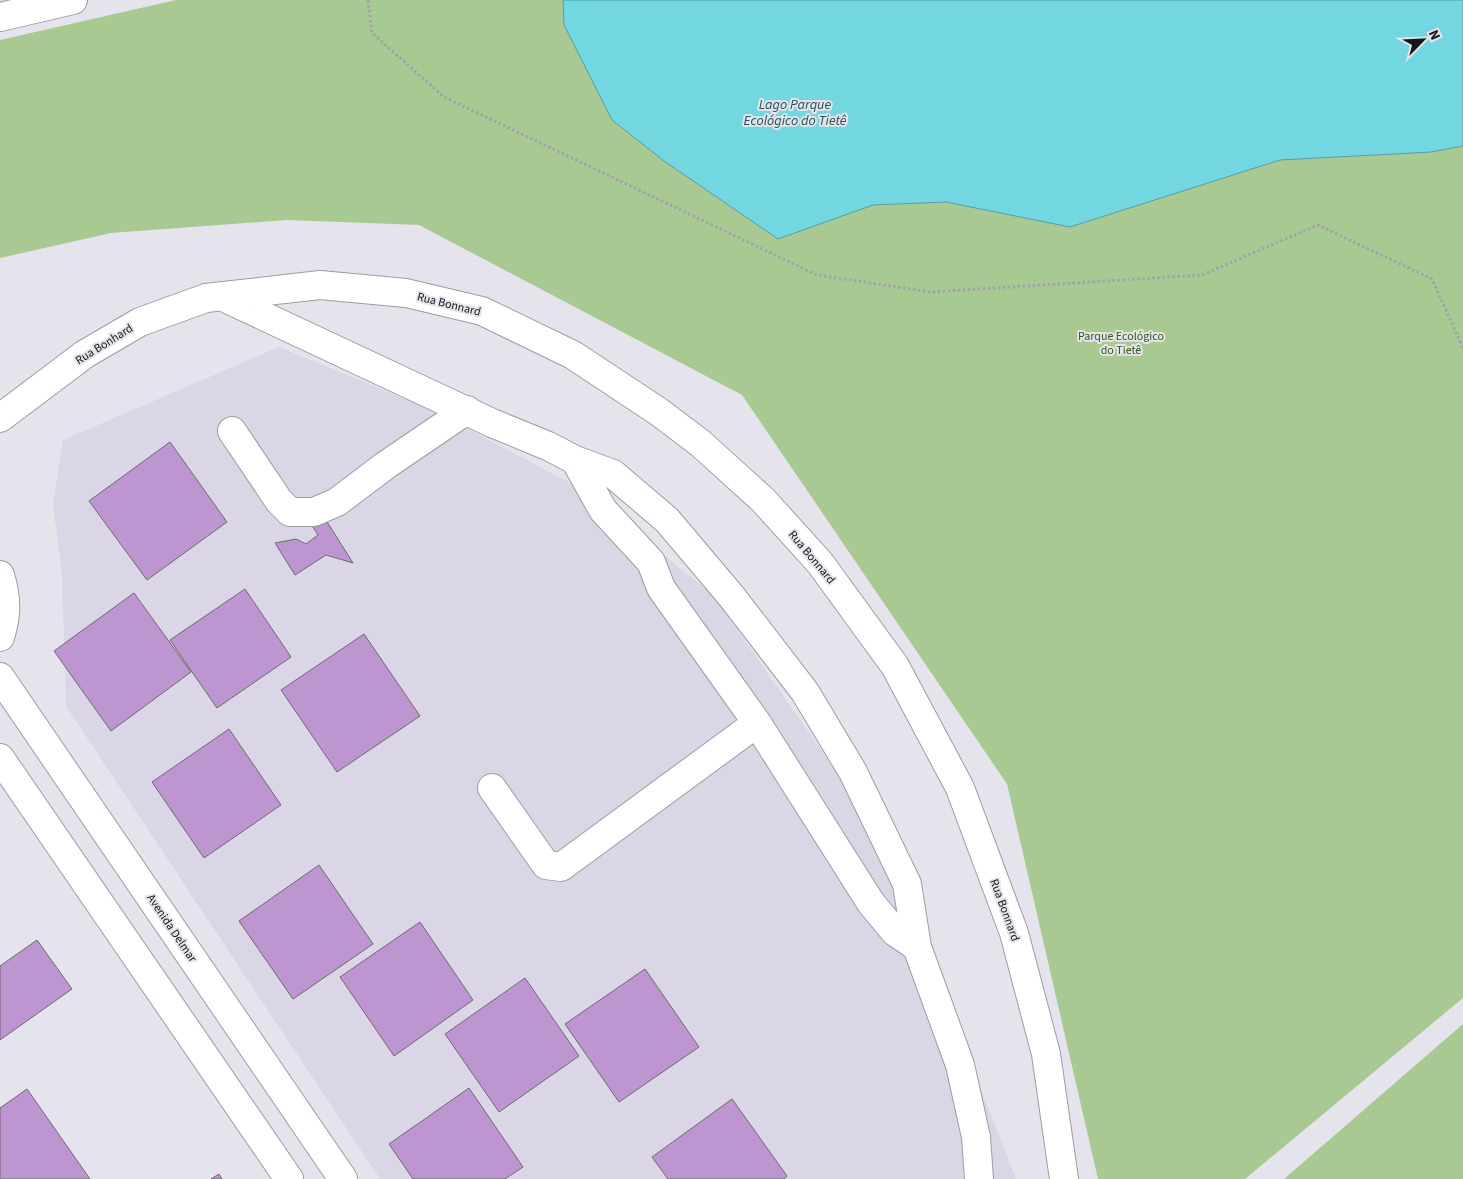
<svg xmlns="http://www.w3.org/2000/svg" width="1463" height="1179" font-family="'Source Sans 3',sans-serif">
  <rect width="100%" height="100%" fill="#e5e3eb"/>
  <path fill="#dad6e5" d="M279,347L429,409L584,490L713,595L881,836L1016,1179H380L66,706L62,573L53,505L63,440Z"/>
  <path fill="#a8ca92" d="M176,0H1463V998L1245,1179H1098L1007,784L742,395L419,225L287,220L111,233L0,258V40Z
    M1463,1024V1179H1284Z"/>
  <path fill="#73d7e1" stroke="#579da5" d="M563,0H1463V146L1431,152L1280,160L1070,227L946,202L873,205L778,239L664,161L612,120L564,25Z"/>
  <path fill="#bd95d1" stroke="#6e6a70" d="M170,442L227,522L147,580L89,501Z
    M324,517L353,563L326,555L295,575L275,543L296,539L306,544L318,535L311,524Z
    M245,589L291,657L217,708L170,640Z
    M134,593L191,672L111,731L54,651Z
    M364,634L420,716L337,772L281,690Z
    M229,729L281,805L204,858L152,782Z
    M319,865L373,944L293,999L239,921Z
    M420,922L473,1000L394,1056L340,977Z
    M37,940L72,989L0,1040V966Z
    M645,969L699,1047L619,1102L565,1024Z
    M525,978L579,1056L499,1112L445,1034Z
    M469,1088L523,1167L505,1179H413L389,1144Z
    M27,1089L90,1179H0V1108Z
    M732,1099L787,1176L784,1179H668L652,1157Z
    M219,1174L222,1179H211Z"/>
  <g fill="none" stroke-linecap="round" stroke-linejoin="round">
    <defs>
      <path id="minor" d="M0,17L73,0
        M221,296L492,423L548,446L575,460L613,474L667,520L732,597L805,692L853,772L907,884L917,947L960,1065L976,1137L979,1179
        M0,418L85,354L140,322L206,298L320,285L406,293L482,311L573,355L659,412L700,443L763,500L820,563L895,666L960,788L1014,933L1046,1054L1064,1179
        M232,431L279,501L290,512H314L337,502L386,465L467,410
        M575,460L603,510L651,562L661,588L757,723L871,903L895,932L917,947
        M0,575C7,598 7,615 0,637
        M0,677L343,1179
        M0,758L289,1179
        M492,788L546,865L561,867L757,723"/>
    </defs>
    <use href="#minor" stroke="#9d9ca3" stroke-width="30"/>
    <path stroke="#a3a2a8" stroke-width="3" stroke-dasharray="2.5 2.5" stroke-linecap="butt" d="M368,0L372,33L444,97L817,275L930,292L1202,275L1318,225L1432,279L1463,348"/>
    <use href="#minor" stroke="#fff" stroke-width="28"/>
  </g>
  <g text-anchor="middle" stroke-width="4" stroke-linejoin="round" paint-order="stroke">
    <g font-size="12" fill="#171619" stroke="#e5e3eb">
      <text transform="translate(449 304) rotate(14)" y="4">Rua Bonnard</text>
      <text transform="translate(104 344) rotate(-32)" y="4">Rua Bonhard</text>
      <text transform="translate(812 557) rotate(50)" y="4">Rua Bonnard</text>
      <text transform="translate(1005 910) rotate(70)" y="4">Rua Bonnard</text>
      <text transform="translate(172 928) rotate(56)" y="4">Avenida Delmar</text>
    </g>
    <g font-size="12" fill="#345616" stroke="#e5e3eb">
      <text x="1121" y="340">Parque Ecológico<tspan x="1121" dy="14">do Tietê</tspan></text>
    </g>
    <g font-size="14" font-style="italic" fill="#265358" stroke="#e5e3eb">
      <text x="795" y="109">Lago Parque<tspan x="795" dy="16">Ecológico do Tietê</tspan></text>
    </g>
  </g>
  <g transform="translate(1423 40) rotate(66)" stroke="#e5e3eb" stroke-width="4" paint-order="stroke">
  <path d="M0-4L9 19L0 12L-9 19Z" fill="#171619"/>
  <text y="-8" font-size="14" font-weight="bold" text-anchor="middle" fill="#171619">N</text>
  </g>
</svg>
